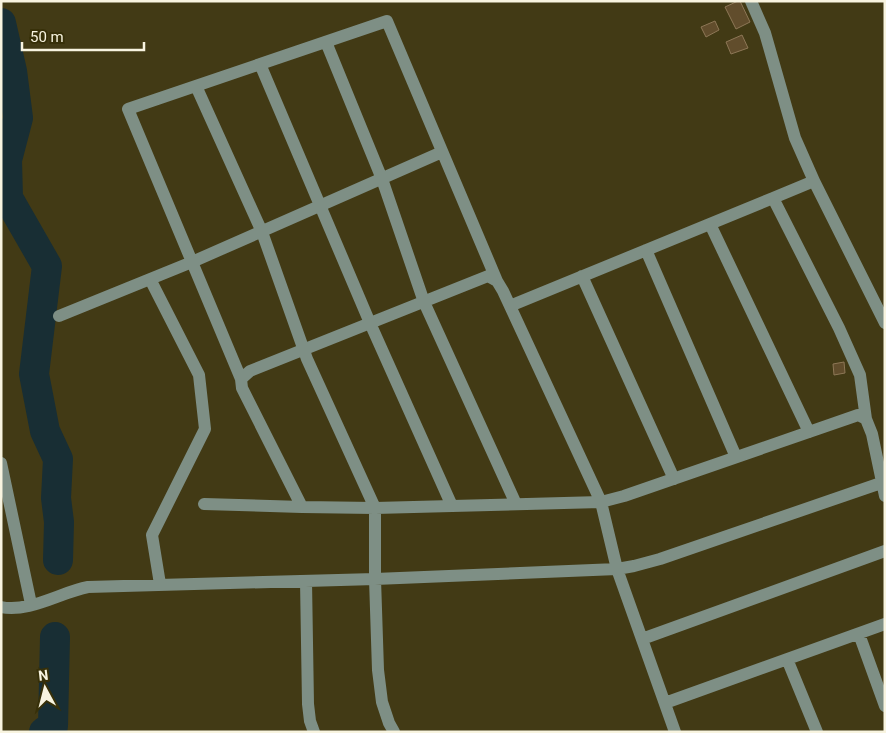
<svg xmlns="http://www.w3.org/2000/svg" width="886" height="733" font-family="Roboto,sans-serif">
  <rect width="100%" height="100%" fill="#423a15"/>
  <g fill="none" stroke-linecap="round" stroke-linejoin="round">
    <path stroke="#182e34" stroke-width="30" d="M1,23L12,71L18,118L7,160L8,198L47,266L34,374L45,431L58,459L56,498L59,522L58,560
      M44,732L53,726L55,637"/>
  </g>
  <path fill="#614d2c" stroke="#8d7756" d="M738,1H740L750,22L736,29L725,7Z
    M715,21L719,30L706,37L701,27Z
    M742,35L748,48L731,54L726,42Z
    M844,362L845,373L834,375L833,364Z"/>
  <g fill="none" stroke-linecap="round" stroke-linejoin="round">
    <path stroke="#7e8f85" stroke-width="12" d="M751,1L765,33L795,138L814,181L885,323
      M326,42L382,179L424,302L516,504
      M260,64L370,323L452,506
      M196,86L262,232L307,359L375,508V579L378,670L382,702L389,723L394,732
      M773,198L814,181
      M710,224L809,432
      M646,250L736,457
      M582,276L674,479
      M150,279L199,375L205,429L152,535L160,584
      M510,306L773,198L839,328L860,375L866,419
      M59,316L192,262L442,152
      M241,379L128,109L387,21L497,281
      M1,463L31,604
      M204,504L302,507L375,508L601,502L624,496L858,415L866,419L872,434L885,496
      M302,507L242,388L241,379L250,371L488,276L497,281L503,291L601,502L617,569L675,732
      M306,581L308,704L310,721L314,732
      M1,607C29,613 61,592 88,587L375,579L617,569L634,566L660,559L881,483
      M859,634L885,706
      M642,639L885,551
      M787,659L817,732
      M665,703L885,624"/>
  </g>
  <rect width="886" height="733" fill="none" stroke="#f8f4e0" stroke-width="5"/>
  <g transform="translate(45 688) rotate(353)" stroke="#373009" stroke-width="4" paint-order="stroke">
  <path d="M0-4L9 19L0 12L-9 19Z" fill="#f8f4e0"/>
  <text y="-8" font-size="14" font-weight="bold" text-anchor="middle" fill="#f8f4e0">N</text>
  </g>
  <path d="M22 42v8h122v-8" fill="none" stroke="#f8f4e0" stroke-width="2.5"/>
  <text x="30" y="42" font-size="15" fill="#f8f4e0" stroke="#373009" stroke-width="4" paint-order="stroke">50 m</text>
</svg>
